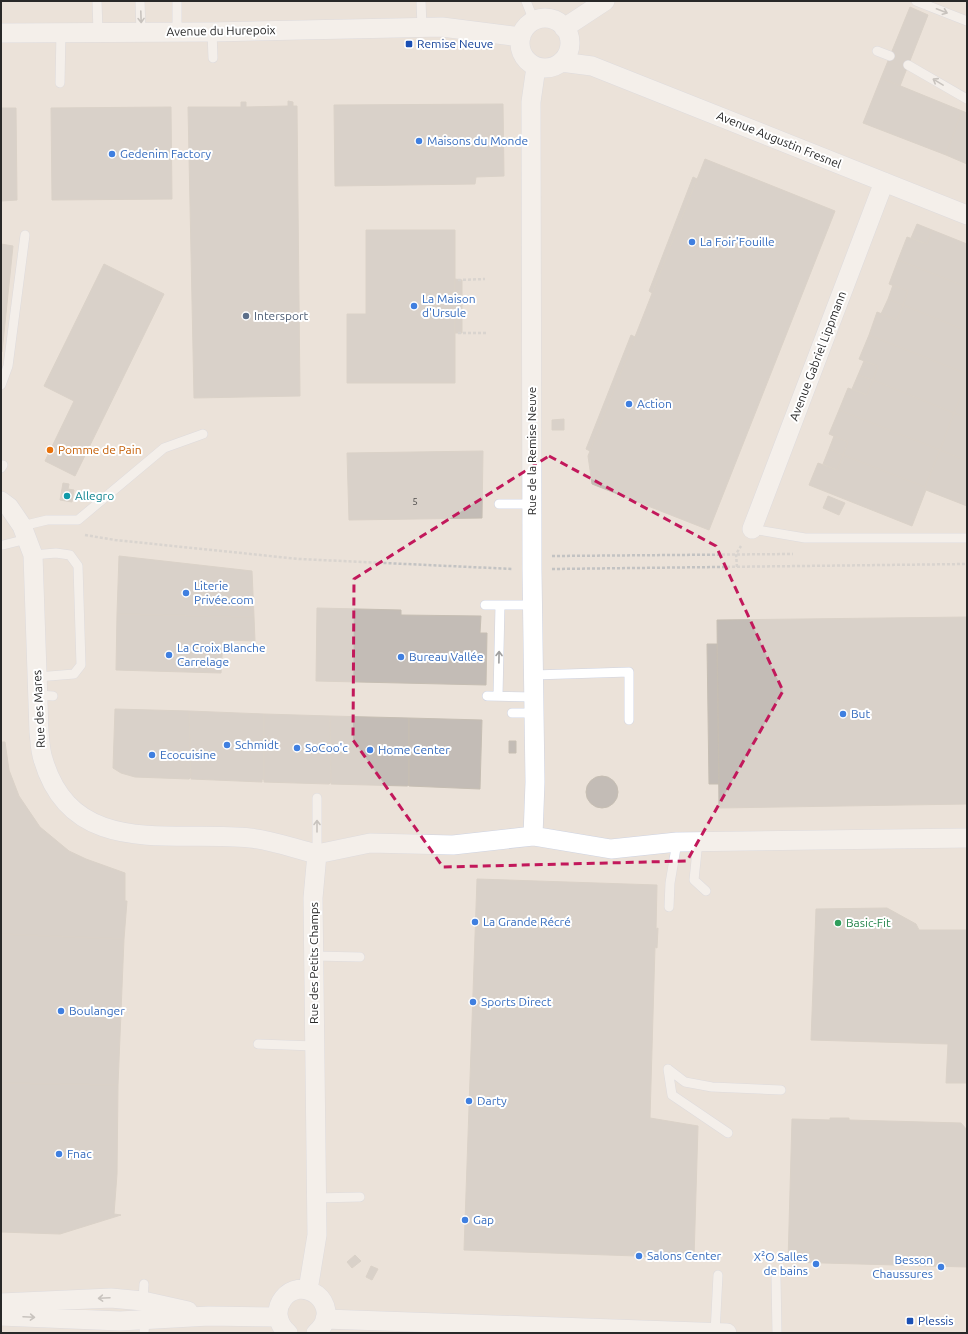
<svg xmlns="http://www.w3.org/2000/svg" width="968" height="1334" font-family="Ubuntu,sans-serif">
  <rect width="100%" height="100%" fill="#ebe2d9"/>
  <path fill="#c3bcb6" stroke="#c6beb3" d="M910,7L928,15L900,86L881,78Z
    M881,78L962,111L946,155L863,123Z
    M288,101L293,102V106H297L300,396L194,398L188,107H241V102H246V107L288,106Z
    M503,104L504,176L476,177L475,184L335,186L334,105Z
    M171,107L172,199L52,200L51,108Z
    M1,108H16L17,200L1,201Z
    M962,111L967,113V164L946,155Z
    M705,159L835,211L709,530L592,484L588,456Z
    M693,177L697,179L652,293L649,291Z
    M917,224L932,230L927,244L911,238Z
    M366,230H455V297H462V315H455V383H347V314H366Z
    M932,230L967,244V287L898,260L907,237L927,244Z
    M1,244L13,246L2,352H1Z
    M898,260L967,287V331L903,305L908,291L889,284Z
    M104,264L164,294L75,476L45,461L74,401L44,386Z
    M455,279L462,280V297H455Z
    M893,285L908,291L903,305L888,299Z
    M888,299L903,305L897,320L881,314Z
    M903,305L967,331V374L869,335L877,312L897,320Z
    M455,315H462V333H455Z
    M631,335L635,337L590,451L586,449Z
    M869,335L967,374V382L954,413L873,380L878,366L859,359Z
    M864,361L878,366L873,380L858,375Z
    M858,375L873,380L867,395L852,389Z
    M873,380L954,413L940,450L839,410L848,388L867,395Z
    M967,382V418L954,413Z
    M839,410L940,450L925,487L843,455L848,442L829,434Z
    M954,413L967,418V461L940,450Z
    M564,419V430H552V420Z
    M834,436L848,442L843,455L829,449Z
    M829,449L843,455L837,470L823,464Z
    M940,450L967,461V506L926,490L925,487Z
    M483,451L482,518L349,520L347,453Z
    M843,455L925,487L926,490L912,526L809,485L818,463L837,470Z
    M63,483L69,484L68,489L74,490L72,502L60,500Z
    M828,496L845,503L839,515L823,508Z
    M119,556L252,571L254,617L117,614Z
    M317,608L401,610V615L481,616L480,633H487L486,685L316,681Z
    M117,614L254,617L255,641L223,640L221,673L116,670Z
    M967,617V804L719,808L717,620Z
    M707,644H717L719,784H709Z
    M115,709L189,711L191,777L189,779L135,777L121,773L113,768Z
    M189,711L264,714V780L262,779V782L191,779Z
    M264,714L330,716L331,782L329,784L264,782Z
    M330,716L409,718V785L407,786L331,784Z
    M409,718L482,720L480,789L409,786Z
    M509,741H516V753H509Z
    M1,742H5L9,770L19,796L40,827L69,851L86,859L125,873V901H127L124,939L1,934Z
    M586 792a16 16 0 1 1 32 0a16 16 0 1 1-32 0Z
    M477,879L657,885L656,929L658,928L657,948L655,947L650,1118L698,1126L694,1258L464,1250Z
    M887,908L916,924L919,930H967V1083H946L948,1044L811,1040L816,909Z
    M1,934L124,939L118,1085L1,1083Z
    M1,1083L118,1085L117,1174L114,1214L121,1215L60,1234L1,1232Z
    M830,1118H849V1120L961,1123L967,1130V1267L788,1262L792,1119L830,1120Z
    M355,1255L361,1261L352,1268L347,1262Z
    M371,1266L378,1269L372,1280L366,1277Z"/>
  <g fill="none" stroke-linecap="round" stroke-linejoin="round">
    <defs>
      <path id="lane" d="M97,1L98,32
        M140,1L141,32
        M177,1V32
        M421,1L422,27
        M526,1L534,21
        M916,1L967,21
        M212,32L213,58
        M877,51L890,56
        M908,65L967,99
        M60,83L61,32
        M1,385L8,366L25,235
        M1,468L3,465
        M499,504H532
        M22,526L47,520H78L164,448L203,434
        M752,529L805,538H967
        M3,545L27,539
        M33,555L56,553L70,555L78,566L81,665L74,674L37,677
        M485,605H533
        M534,675L629,672V720
        M38,695L53,696
        M487,696L534,697
        M498,696L500,605
        M512,713H534
        M317,798V854
        M698,841L694,880L706,891
        M669,907L670,883L677,842
        M314,956L360,957
        M258,1044L314,1046
        M668,1069L685,1082L712,1087L781,1090
        M668,1069L672,1095L728,1133
        M316,1198L360,1197
        M776,1277L777,1333
        M143,1301L144,1284
        M144,1333L145,1320
        M715,1333L718,1275"/>
      <path id="street" d="M520 43a25 25 0 1 1 50 0a25 25 0 1 1-50 0Z
        M564,28L605,1
        M1,33L212,32L442,27L521,37
        M561,62L592,66L967,215
        M1,501L9,507L22,526L33,555L39,732C40,740 40,750 43,759C72,859 171,830 250,838C272,840 295,849 317,854
        M752,529L884,182
        M533,836L535,782L532,570L531,102L535,74L538,67
        M308,1290L317,1235L313,898L317,854L370,843L453,845L533,836L611,849L677,842L967,838
        M1,1303L111,1298L143,1301L188,1311
        M1,1316L120,1321L209,1316L278,1317
        M325,1319L727,1333
        M288,1333C262,1311 292,1275 317,1295C322,1299 325,1305 326,1311C327,1320 322,1328 316,1333"/>
    </defs>
    <use href="#lane" stroke="#ced3e2" stroke-width="10"/>
    <use href="#street" stroke="#ced3e2" stroke-width="20"/>
    <path stroke="#c3c3c3" stroke-width="2.5" stroke-dasharray="3 2" stroke-linecap="butt" d="M458,280L485,279
      M458,333H486
      M85,535L115,540L299,559L513,569
      M552,556L793,554
      M737,567L736,554L741,546
      M552,569L967,564"/>
    <use href="#lane" stroke="#fff" stroke-width="9"/>
    <use href="#street" stroke="#fff" stroke-width="19"/>
  </g>
  <defs><path id="oneway-shaft" d="M-6 0H5M1.5-3L5.5 0L1.5 3" fill="none" stroke-width="1.6" stroke-linecap="round" stroke-linejoin="round"/></defs>
  <g stroke="#9e9e9e">
    <use href="#oneway-shaft" transform="translate(942 11) rotate(21)"/>
    <use href="#oneway-shaft" transform="translate(141 17) rotate(88)"/>
    <use href="#oneway-shaft" transform="translate(938 82) rotate(-149)"/>
    <use href="#oneway-shaft" transform="translate(499 657) rotate(-89)"/>
    <use href="#oneway-shaft" transform="translate(317 826) rotate(-90)"/>
    <use href="#oneway-shaft" transform="translate(104 1298) rotate(177)"/>
    <use href="#oneway-shaft" transform="translate(29 1317) rotate(3)"/>
  </g>
  <path d="M0 0H968V1334H0ZM549,456L716,546L783,691L687,861L443,867L353,740L354,579Z" fill="#ebe2d9" fill-opacity=".55" fill-rule="evenodd"/>
  <path fill="none" stroke="#c2185b" stroke-width="3" stroke-dasharray="8 5" stroke-linejoin="round" d="M549,456L716,546L783,691L687,861L443,867L353,740L354,579Z"/>
  <g fill="#1a4fb4" stroke="#fff" stroke-width="1.5">
    <rect x="405" y="40" width="8" height="8" rx="2"/>
    <rect x="906" y="1317" width="8" height="8" rx="2"/>
  </g>
  <g fill="#3f7fe0" stroke="#fff" stroke-width="1.5">
    <circle cx="419" cy="141" r="4"/>
    <circle cx="112" cy="154" r="4"/>
    <circle cx="692" cy="242" r="4"/>
    <circle cx="414" cy="306" r="4"/>
    <circle cx="629" cy="404" r="4"/>
    <circle cx="186" cy="593" r="4"/>
    <circle cx="169" cy="655" r="4"/>
    <circle cx="401" cy="657" r="4"/>
    <circle cx="843" cy="714" r="4"/>
    <circle cx="227" cy="745" r="4"/>
    <circle cx="297" cy="748" r="4"/>
    <circle cx="370" cy="750" r="4"/>
    <circle cx="152" cy="755" r="4"/>
    <circle cx="475" cy="922" r="4"/>
    <circle cx="473" cy="1002" r="4"/>
    <circle cx="61" cy="1011" r="4"/>
    <circle cx="469" cy="1101" r="4"/>
    <circle cx="59" cy="1154" r="4"/>
    <circle cx="465" cy="1220" r="4"/>
    <circle cx="639" cy="1256" r="4"/>
    <circle cx="816" cy="1264" r="4"/>
    <circle cx="941" cy="1267" r="4"/>
  </g>
  <circle fill="#5c6f8a" stroke="#fff" stroke-width="1.5" cx="246" cy="316" r="4"/>
  <circle fill="#e8710a" stroke="#fff" stroke-width="1.5" cx="50" cy="450" r="4"/>
  <circle fill="#0f9aa8" stroke="#fff" stroke-width="1.5" cx="67" cy="496" r="4"/>
  <circle fill="#2e9e5b" stroke="#fff" stroke-width="1.5" cx="838" cy="923" r="4"/>
  <g text-anchor="middle" stroke-width="4" stroke-linejoin="round" paint-order="stroke">
    <g font-size="10" fill="#4f4d4c">
      <text x="415" y="505">5</text>
    </g>
    <g font-size="12" fill="#282828" stroke="#fff">
      <text transform="translate(221 31) rotate(-1)" y="4">Avenue du Hurepoix</text>
      <text transform="translate(779 140) rotate(22)" y="4">Avenue Augustin Fresnel</text>
      <text transform="translate(818 356) rotate(-69)" y="4">Avenue Gabriel Lippmann</text>
      <text transform="translate(532 451) rotate(-90)" y="4">Rue de la Remise Neuve</text>
      <text transform="translate(39 709) rotate(-93)" y="4">Rue des Mares</text>
      <text transform="translate(314 963) rotate(-90)" y="4">Rue des Petits Champs</text>
    </g>
    <g font-size="12" fill="#164399" stroke="#fff" text-anchor="start">
      <text x="417" y="48">Remise Neuve</text>
      <text x="918" y="1325">Plessis</text>
    </g>
    <g font-size="12" fill="#366cbe" stroke="#fff" text-anchor="start">
      <text x="427" y="145">Maisons du Monde</text>
      <text x="120" y="158">Gedenim Factory</text>
      <text x="700" y="246">La Foir'Fouille</text>
      <text x="422" y="303">La Maison<tspan x="422" dy="14">d'Ursule</tspan></text>
      <text x="637" y="408">Action</text>
      <text x="194" y="590">Literie<tspan x="194" dy="14">Privée.com</tspan></text>
      <text x="177" y="652">La Croix Blanche<tspan x="177" dy="14">Carrelage</tspan></text>
      <text x="409" y="661">Bureau Vallée</text>
      <text x="851" y="718">But</text>
      <text x="235" y="749">Schmidt</text>
      <text x="305" y="752">SoCoo'c</text>
      <text x="378" y="754">Home Center</text>
      <text x="160" y="759">Ecocuisine</text>
      <text x="483" y="926">La Grande Récré</text>
      <text x="481" y="1006">Sports Direct</text>
      <text x="69" y="1015">Boulanger</text>
      <text x="477" y="1105">Darty</text>
      <text x="67" y="1158">Fnac</text>
      <text x="473" y="1224">Gap</text>
      <text x="647" y="1260">Salons Center</text>
      <text x="808" y="1261" text-anchor="end">X²O Salles<tspan x="808" dy="14">de bains</tspan></text>
      <text x="933" y="1264" text-anchor="end">Besson<tspan x="933" dy="14">Chaussures</tspan></text>
    </g>
    <g font-size="12" fill="#4e5e75" stroke="#fff" text-anchor="start">
      <text x="254" y="320">Intersport</text>
    </g>
    <g font-size="12" fill="#c56008" stroke="#fff" text-anchor="start">
      <text x="58" y="454">Pomme de Pain</text>
    </g>
    <g font-size="12" fill="#0d838f" stroke="#fff" text-anchor="start">
      <text x="75" y="500">Allegro</text>
    </g>
    <g font-size="12" fill="#27864d" stroke="#fff" text-anchor="start">
      <text x="846" y="927">Basic-Fit</text>
    </g>
  </g>
  <rect width="968" height="1334" fill="none" stroke="#282828" stroke-width="4"/>
</svg>
